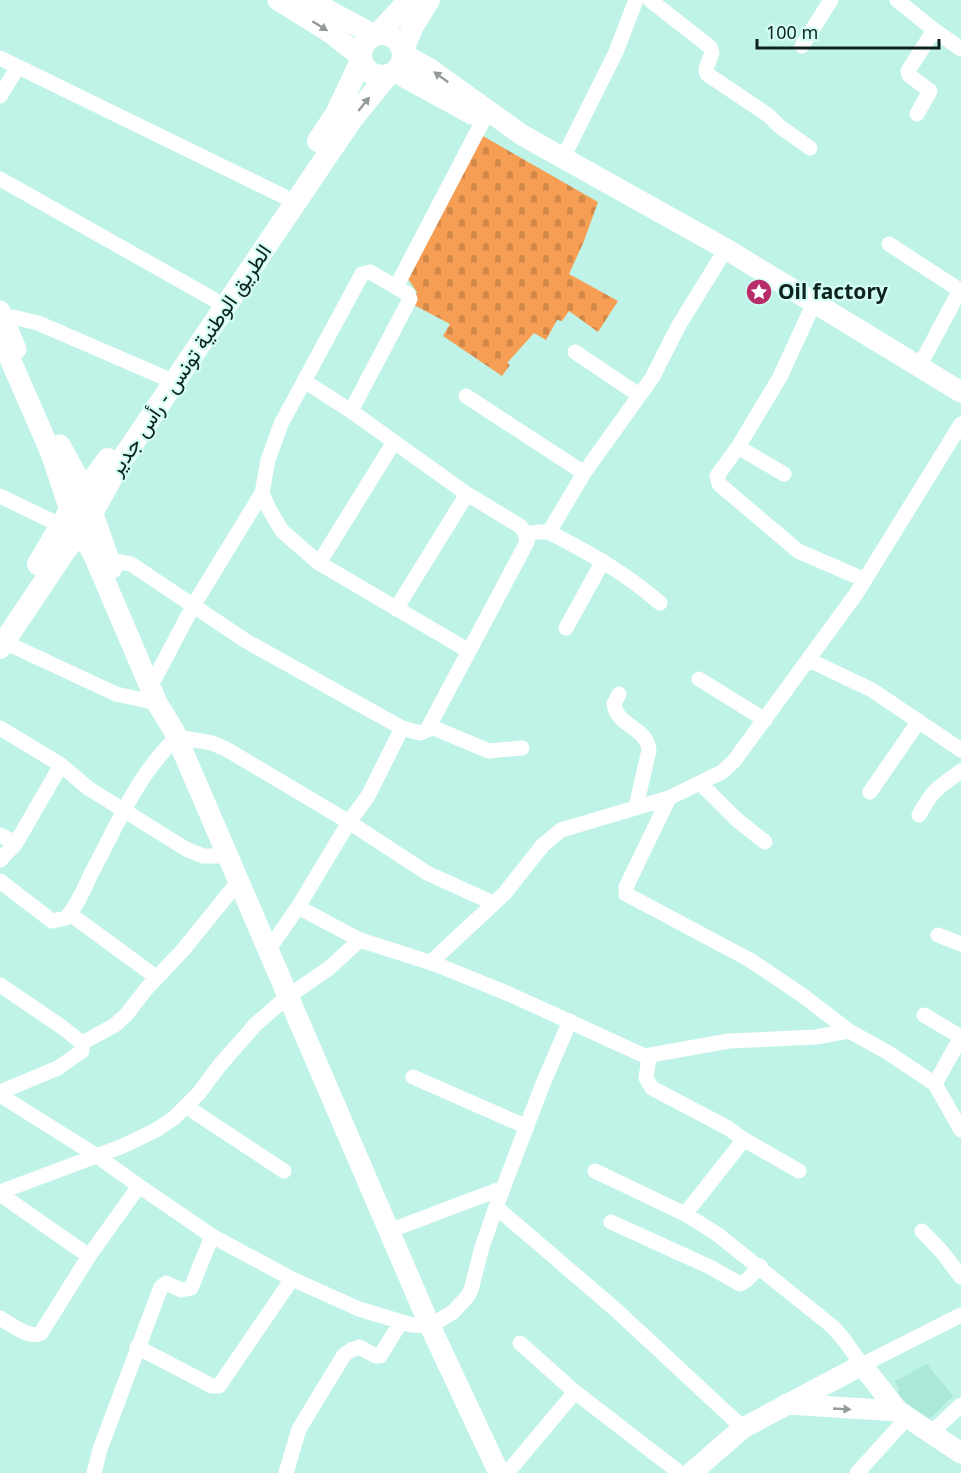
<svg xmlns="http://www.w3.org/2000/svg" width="961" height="1473" font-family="'Noto Sans',Vazirmatn,sans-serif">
  <defs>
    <pattern id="cemetery-stones" width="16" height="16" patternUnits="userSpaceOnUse" patternTransform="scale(1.5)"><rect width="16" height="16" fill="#f59e54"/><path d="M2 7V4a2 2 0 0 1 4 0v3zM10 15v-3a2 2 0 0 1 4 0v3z" fill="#d18849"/></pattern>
  </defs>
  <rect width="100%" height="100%" fill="#bff3e7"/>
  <path fill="#abe8da" d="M927,1364L953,1396L932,1417L928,1418L894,1394L900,1390L895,1381Z"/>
  <path fill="url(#cemetery-stones)" d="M481,135L598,202L584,241L569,274L618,301L598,332L569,311L562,321L557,320L546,340L534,333L507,363L510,365L502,376L443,336L450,324L412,304L417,292L408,279Z"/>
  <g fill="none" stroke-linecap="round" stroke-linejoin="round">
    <path stroke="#fff" stroke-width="15" d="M650,0L710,47L712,53L706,69L707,74L768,115L779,126L810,148
      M897,0L934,30L961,49
      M802,46L831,0
      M0,58L283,196
      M0,96L18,67
      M917,114L930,91L909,75L908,71L934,30
      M563,158L616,52L636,0
      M0,179L213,299
      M889,244L961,291
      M814,303L780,377L738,447L717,476L719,484L798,551L865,580
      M0,321L13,317L38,323L163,377
      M575,352L639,395
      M920,365L960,290
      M304,381L351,411L410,299L408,294L396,287
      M466,396L584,473
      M738,447L784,474
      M262,493L268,460L281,424L362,274L370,272L396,287L488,111
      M0,496L62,526
      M549,532C591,554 624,572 660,603
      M526,535L537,532H549L584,473L652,378L679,325L726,249
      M109,560L131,564L246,641L402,728
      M319,563L394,442
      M396,609L467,494
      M566,628L603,561
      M0,640L116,694L157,703
      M809,660L872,690L961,750
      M155,678L193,606L262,493L269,509L282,531L319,563L469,651
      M699,679L765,720
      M619,694L614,704C617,727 647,727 649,750L636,807
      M429,726L489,751L522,748
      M0,728L61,765L88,788L186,849L203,856H226
      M701,784L736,819L765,842
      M870,792L919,721
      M669,798L626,887V894L750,960L802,995L849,1031
      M919,815C933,789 938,788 961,771
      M0,835L16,843
      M0,860L16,843L61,765
      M0,881L52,921L66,918C77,906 84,889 91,874C117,826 136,776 177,737L212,743L226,749L349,822L427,873L493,903
      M298,907L360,940L435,964L509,994L645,1056L729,1041L816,1037L849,1031L887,1052L935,1084L961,1130
      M70,914L156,977
      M938,935L961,944
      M269,949L298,907L349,822L368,796L402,728L420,733L427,730L527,542L525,532L520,526L467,494L351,411
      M430,963L504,894L543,845L561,830L669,798L722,772L734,761L856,594L961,424
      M0,985L62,1027L82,1043
      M924,1015L961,1037
      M82,1043L115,1025L126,1015L147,988L183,950L238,882
      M649,1057L646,1078L652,1088L728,1128L743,1139L735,1151L685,1214
      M413,1077L527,1127
      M935,1084L961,1037
      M0,1092L58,1068L82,1051V1043
      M0,1095L97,1156L139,1186L212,1236L292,1279L359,1309L412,1325L430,1326L453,1312L467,1297L471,1290L482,1247L496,1207L616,1310L743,1428
      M187,1107L284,1171
      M743,1139L799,1171
      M595,1171L685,1214L717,1234L833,1327L845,1341L862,1365L961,1315
      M0,1192L123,1146L156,1130L174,1118L199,1093L219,1066L256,1024L287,997L328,969L360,940
      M0,1194L89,1256
      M496,1207L542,1086L570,1021
      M611,1222L710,1267L740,1284L747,1280L760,1266
      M389,1231L503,1188
      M922,1231L942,1252L961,1277
      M0,1318C11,1324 29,1340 41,1333L89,1256L139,1186
      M520,1343L575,1392L680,1473
      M137,1347L212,1386H219L292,1279
      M931,1433L961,1405
      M94,1473L100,1449L161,1287L166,1283L181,1290L191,1288L212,1236
      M286,1473L299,1429L344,1355L351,1350L359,1347L376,1356H380L401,1322
      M507,1473L575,1392
      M857,1473L907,1418"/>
    <path stroke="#fff" stroke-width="21" d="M278,0L331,33L360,56
      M309,0L374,35
      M403,54L430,69L522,135L726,249L961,392
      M395,72L472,114
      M0,311L16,349
      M0,336L51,453L70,510L95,558L157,703L174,731L430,1326L499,1473
      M60,445L84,489L112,568
      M787,1404L898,1411
      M691,1473L743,1428L862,1365L898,1411L961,1453"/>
    <path stroke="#fff" stroke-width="22" d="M379,33L409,0
      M361 55a21 21 0 1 1 42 0a21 21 0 1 1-42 0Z
      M403,49L413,26L429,0
      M318,141L336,114L361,61
      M38,564L70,510L108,459
      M0,648L67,548L81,533L121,461L212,326L352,119L387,76"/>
  </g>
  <defs><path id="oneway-solid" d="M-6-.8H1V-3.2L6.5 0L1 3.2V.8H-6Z" transform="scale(1.5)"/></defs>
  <g fill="#939c9a">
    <use href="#oneway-solid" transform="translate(320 26) rotate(32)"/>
    <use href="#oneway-solid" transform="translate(441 77) rotate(-144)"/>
    <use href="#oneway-solid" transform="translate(364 104) rotate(-51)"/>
    <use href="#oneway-solid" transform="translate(842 1409) rotate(3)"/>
  </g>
  <defs>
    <symbol id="sight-disc" viewBox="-11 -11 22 22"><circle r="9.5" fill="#b72d69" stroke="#d4fef4"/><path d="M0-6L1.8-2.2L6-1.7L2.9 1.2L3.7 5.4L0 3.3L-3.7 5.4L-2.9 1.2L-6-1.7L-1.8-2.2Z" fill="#fff"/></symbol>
  </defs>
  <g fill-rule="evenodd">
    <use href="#sight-disc" x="744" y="277" width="30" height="30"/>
  </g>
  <g text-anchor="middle" stroke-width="4.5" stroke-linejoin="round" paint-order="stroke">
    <g font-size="21" font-weight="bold" fill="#0e221e" stroke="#d4fef4" text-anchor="start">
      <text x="778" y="299">Oil factory</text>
    </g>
    <g font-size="21" fill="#0e221e" stroke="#d4fef4">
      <text transform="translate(190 360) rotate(-56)" y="7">الطريق الوطنية تونس - رأس جدير</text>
    </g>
  </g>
  <path d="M757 39v9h182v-9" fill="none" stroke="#0e221e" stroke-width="3"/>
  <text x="766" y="39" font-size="18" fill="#0e221e" stroke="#d4fef4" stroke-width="4.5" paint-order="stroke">100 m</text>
</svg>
